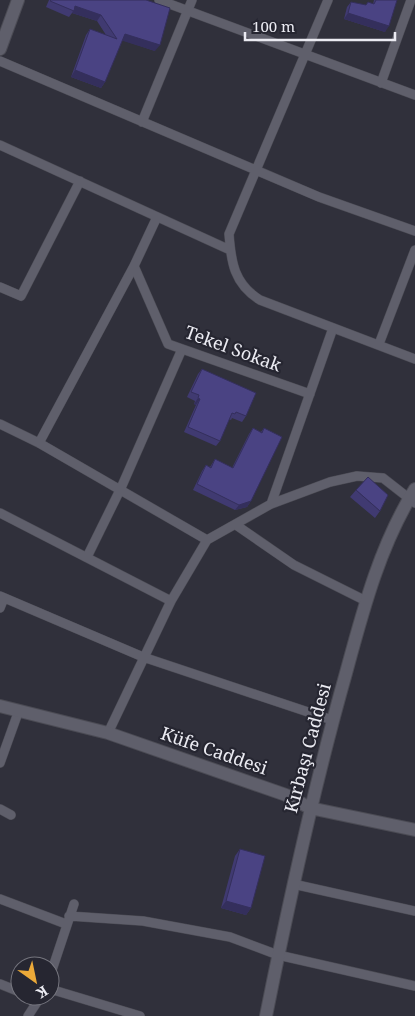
<svg xmlns="http://www.w3.org/2000/svg" width="415" height="1016" font-family="'Noto Serif',serif">
  <rect width="100%" height="100%" fill="#30303b"/>
  <g fill="none" stroke-linecap="round" stroke-linejoin="round">
    <defs>
      <path id="street" d="M159,0L415,95
        M328,0L229,234C231,262 234,284 260,300L415,359
        M0,61L319,197L415,231
        M381,83L411,0
        M142,122L192,0
        M0,145L230,250
        M134,266L168,344L310,394
        M0,287L21,296L80,181
        M379,344L415,250
        M0,424L39,443L207,540
        M39,443L134,266L157,217
        M271,504L333,328
        M0,513L171,601
        M236,525L294,565L366,601
        M87,557L121,488L182,349
        M0,596L143,657L332,720
        M0,608L4,598
        M108,733L171,601L207,540L271,504L330,482L357,476L383,478L415,503
        M0,763L19,710
        M0,809L11,815
        M293,884L415,911
        M0,899L66,924
        M69,916L143,921L230,937L278,955L415,986
        M50,976L74,904
        M0,984L20,992
        M50,989L140,1016
        M28,996L38,1000
        M28,1016L41,996"/>
      <path id="secondary" d="M0,49L18,0
        M0,706L108,733L286,795L310,808L415,830
        M266,1016C289,901 314,786 346,673C363,610 380,545 415,489"/>
    </defs>
    <use href="#street" stroke="#4b4b54" stroke-width="10"/>
    <use href="#secondary" stroke="#4b4b54" stroke-width="14"/>
    <use href="#street" stroke="#5f5f6b" stroke-width="9"/>
    <use href="#secondary" stroke="#5f5f6b" stroke-width="12"/>
  </g>
  <path fill="#403a71" d="M49,0H146L155,51L122,40L105,82L101,88L71,77L86,35L90,29L106,35L97,21L72,13L69,17L46,7Z
    M374,0H397L385,32L344,19L347,7L351,2L366,5L373,4Z
    M202,369L246,416L242,422L232,418L231,420L229,419L220,441L216,446L184,432L196,405L194,404L195,401L187,397L198,374Z
    M253,428L261,432L264,428L251,501L247,507L235,510L193,490L202,471L206,465L210,467L215,459L232,468L249,434Z
    M356,490L380,511L375,518L350,497Z
    M240,849L251,908L246,915L221,908L235,856Z"/>
  <path fill="#342f5c" d="M75,6L101,15L97,21L72,13Z
    M348,13L389,26L385,32L344,19Z
    M125,34L160,45L155,51L120,40Z
    M75,70L105,82L101,88L71,77Z
    M198,398L200,399L196,405L194,404Z
    M251,501L247,507L235,510L239,505Z
    M226,901L251,908L246,915L221,908Z"/>
  <path fill="#4a4383" stroke="#342f5c" d="M51,0H146L170,8L160,45L125,34L105,82L75,70L90,29L117,39L101,15L75,6L74,11L50,1Z
    M376,0H397L389,26L348,13L351,2L366,5L368,2L374,4Z
    M202,369L256,393L246,416L236,412L235,414L232,413L220,441L188,427L200,399L198,398L199,395L191,392Z
    M253,428L262,433L264,428L282,437L251,501L239,505L197,484L206,465L211,468L215,459L233,468Z
    M368,477L388,495L380,511L356,490Z
    M240,849L265,856L251,908L226,901Z"/>
  <g text-anchor="middle" stroke-width="4.5" stroke-linejoin="round" paint-order="stroke">
    <g font-size="18" fill="#ebebf2" stroke="#262631">
      <text transform="translate(233 349) rotate(20)" y="6">Tekel Sokak</text>
      <text transform="translate(308 748) rotate(-75)" y="6">Kırbaşı Caddesi</text>
      <text transform="translate(214 751) rotate(19)" y="6">Küfe Caddesi</text>
    </g>
  </g>
  <g transform="translate(35 981) rotate(147)"><circle r="24" fill="#262631" stroke="#75757e"/>
  <path d="M0-4L9 19L0 12L-9 19Z" fill="#eba939"/>
  <text y="-8" font-size="14" font-weight="bold" text-anchor="middle" fill="#ebebf2">K</text>
  </g>
  <path d="M245 32v8h150v-8" fill="none" stroke="#ebebf2" stroke-width="2.5"/>
  <text x="252" y="32" font-size="15" fill="#ebebf2" stroke="#262631" stroke-width="4" paint-order="stroke">100 m</text>
</svg>
